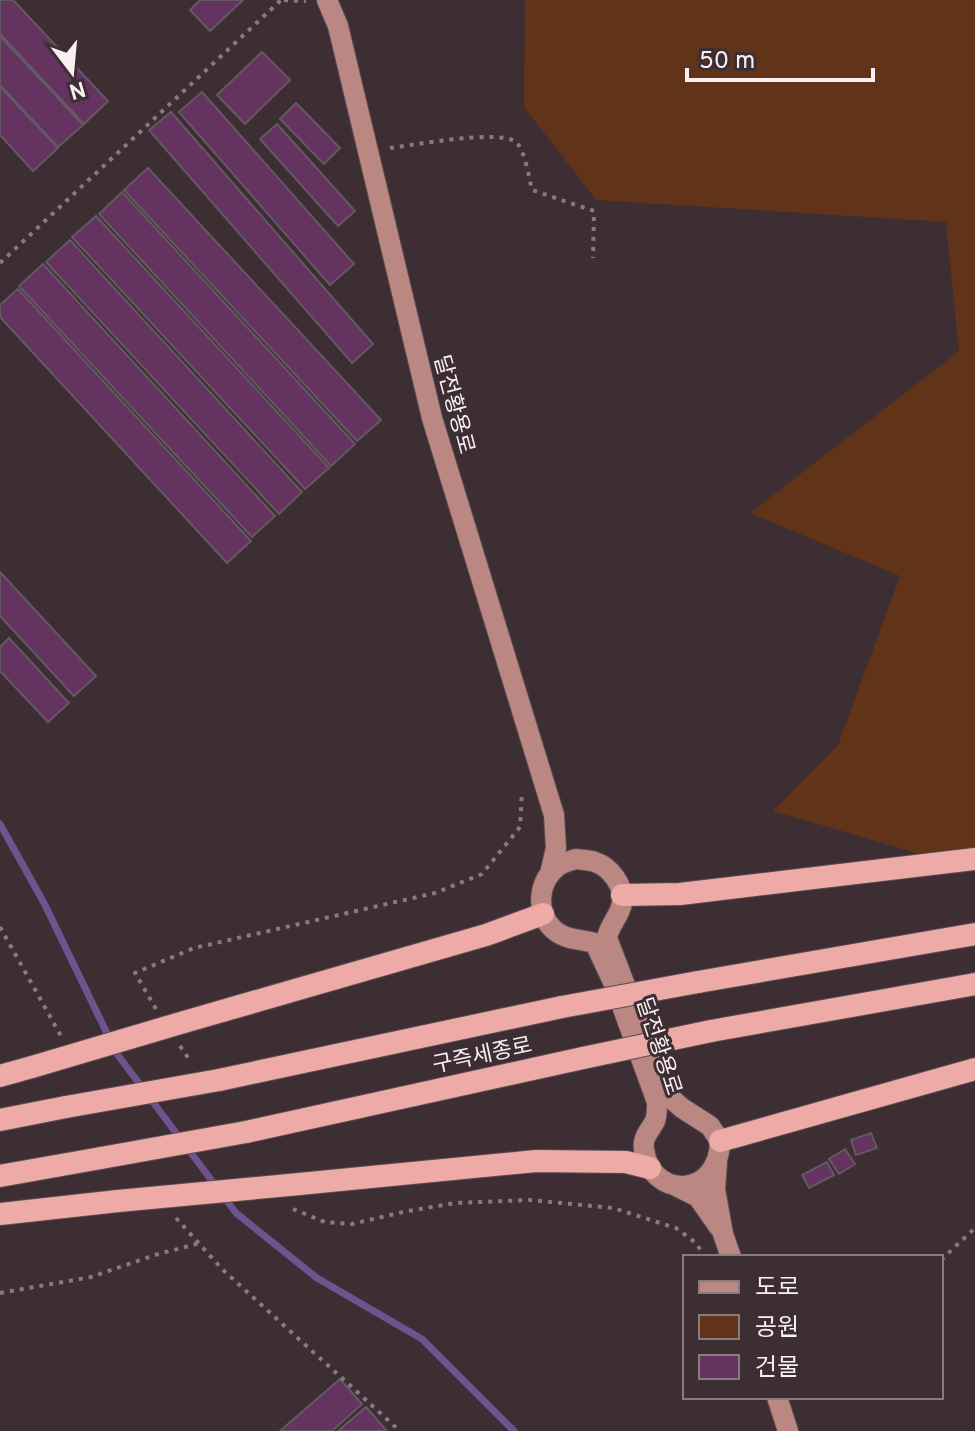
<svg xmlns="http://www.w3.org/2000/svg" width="975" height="1431" font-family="Overpass,'Noto Sans KR',sans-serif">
  <rect width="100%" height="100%" fill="#3d2e33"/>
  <path fill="#613318" d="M525,0H975V870L773,811L838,745L900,576L750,513L959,351L946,222L596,200L524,107Z"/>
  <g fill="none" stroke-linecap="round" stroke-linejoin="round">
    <path stroke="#6f538e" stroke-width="7" d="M0,824L44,903L117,1054L236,1213L317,1278L422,1339L514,1431"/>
  </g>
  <path fill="#653360" stroke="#645862" stroke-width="2" d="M0,0H13L108,101L84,124L0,34Z
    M200,0H243L210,31L190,10Z
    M0,36L83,125L58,147L0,85Z
    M262,52L290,80L245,124L217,95Z
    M0,87L58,148L33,171L0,135Z
    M202,92L354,264L330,285L179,112Z
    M296,103L340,148L324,164L280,119Z
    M171,112L373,344L352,363L149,130Z
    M277,124L355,211L338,226L260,139Z
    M148,168L381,420L357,441L124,190Z
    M122,192L355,444L331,466L99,214Z
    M96,216L329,468L305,489L72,237Z
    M70,240L302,492L279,514L46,262Z
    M43,264L275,516L252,537L19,286Z
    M18,289L251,541L227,563L0,317V305Z
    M0,572L96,676L74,696L0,616Z
    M9,638L69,703L48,722L0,671V647Z
    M871,1133L877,1148L856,1155L851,1140Z
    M845,1149L855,1164L839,1174L829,1159Z
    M827,1162L834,1175L809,1188L802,1175Z
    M340,1379L362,1404L332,1431H280Z
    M366,1407L387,1431H338Z"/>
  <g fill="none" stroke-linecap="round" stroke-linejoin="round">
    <defs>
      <path id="secondary" d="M327,0L338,26L432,418L554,815L556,848L550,874
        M576,859C582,860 589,860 595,862C610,867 625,886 622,903C620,916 609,925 607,938L667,1095L682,1108L710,1126L720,1141C719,1199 651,1200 644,1149C642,1137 650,1131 655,1121C657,1116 657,1108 657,1102L614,984L595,943C581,939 564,940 553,929C535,912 538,881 558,866C562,863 570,861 576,859Z
        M717,1163L715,1189L723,1234L731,1257
        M674,1185L698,1197L719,1227
        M777,1397L788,1431"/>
      <path id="trunk" d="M622,895L680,894L975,859
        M698,982L975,934
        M184,1022L486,935L543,914
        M711,1031L975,984
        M0,1076L32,1067
        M219,1080L562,1007
        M0,1120L66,1107
        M246,1132L583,1058
        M720,1141L975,1069
        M0,1176L101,1158
        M289,1185L536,1161L626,1162L650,1168
        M0,1214L118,1201"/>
    </defs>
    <use href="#secondary" stroke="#5b4d52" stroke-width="22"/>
    <use href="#trunk" stroke="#5b4d52" stroke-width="24"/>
    <path stroke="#887b7f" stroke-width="4" stroke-dasharray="4 6" stroke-linecap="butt" d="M284,0L306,1
      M390,148C414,145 499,129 516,142C525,150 529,178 532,190L594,211L593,258
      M0,263L281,0
      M0,927L61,1036
      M156,1009L135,973L194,948L435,893L482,874L520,827L522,791
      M180,1046L191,1062
      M293,1209L325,1222L352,1224L403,1212L455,1203L530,1200L613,1208L676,1228L696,1243L705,1257
      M176,1218L223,1270L400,1431
      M941,1260L975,1228
      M0,1293L91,1277L155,1255L200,1243"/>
    <use href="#secondary" stroke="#bb8783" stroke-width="20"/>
    <use href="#trunk" stroke="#edaaa6" stroke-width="22"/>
    <defs>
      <path id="trunk-bridge" d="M562,1007L698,982
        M583,1058L711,1031
        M32,1067L184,1022
        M66,1107L219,1080
        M101,1158L246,1132
        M118,1201L289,1185"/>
    </defs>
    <use href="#trunk-bridge" stroke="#5b4d52" stroke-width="24" stroke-linecap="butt"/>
    <use href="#trunk-bridge" stroke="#edaaa6" stroke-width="22"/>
  </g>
  <g text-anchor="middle" stroke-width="6" stroke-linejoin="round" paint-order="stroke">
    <g font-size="22" fill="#f9eff2" stroke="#3d2e33">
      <text transform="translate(455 404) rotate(75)" y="8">달전황용로</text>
      <text transform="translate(660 1046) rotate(72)" y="8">달전황용로</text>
      <text transform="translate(482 1054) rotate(-12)" y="8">구즉세종로</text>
    </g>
  </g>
  <rect x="683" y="1255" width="260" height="144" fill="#3d2e33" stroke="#887b7f" stroke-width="2"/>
  <rect x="699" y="1281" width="40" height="12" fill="#bb8783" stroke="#887b7f" stroke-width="2"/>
  <text x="755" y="1295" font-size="24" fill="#f9eff2">도로</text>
  <rect x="699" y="1315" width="40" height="24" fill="#613318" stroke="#887b7f" stroke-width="2"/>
  <text x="755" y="1335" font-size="24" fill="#f9eff2">공원</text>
  <rect x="699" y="1355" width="40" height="24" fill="#653360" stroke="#887b7f" stroke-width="2"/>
  <text x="755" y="1375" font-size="24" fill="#f9eff2">건물</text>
  <g transform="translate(72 72) rotate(164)" stroke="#3d2e33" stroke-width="6" paint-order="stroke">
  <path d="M0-6L14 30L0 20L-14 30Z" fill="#f9eff2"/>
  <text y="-12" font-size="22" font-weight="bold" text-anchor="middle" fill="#f9eff2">N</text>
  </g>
  <path d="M687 68v12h186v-12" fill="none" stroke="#f9eff2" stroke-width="4"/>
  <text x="699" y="68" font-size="24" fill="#f9eff2" stroke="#3d2e33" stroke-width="6" paint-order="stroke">50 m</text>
</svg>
